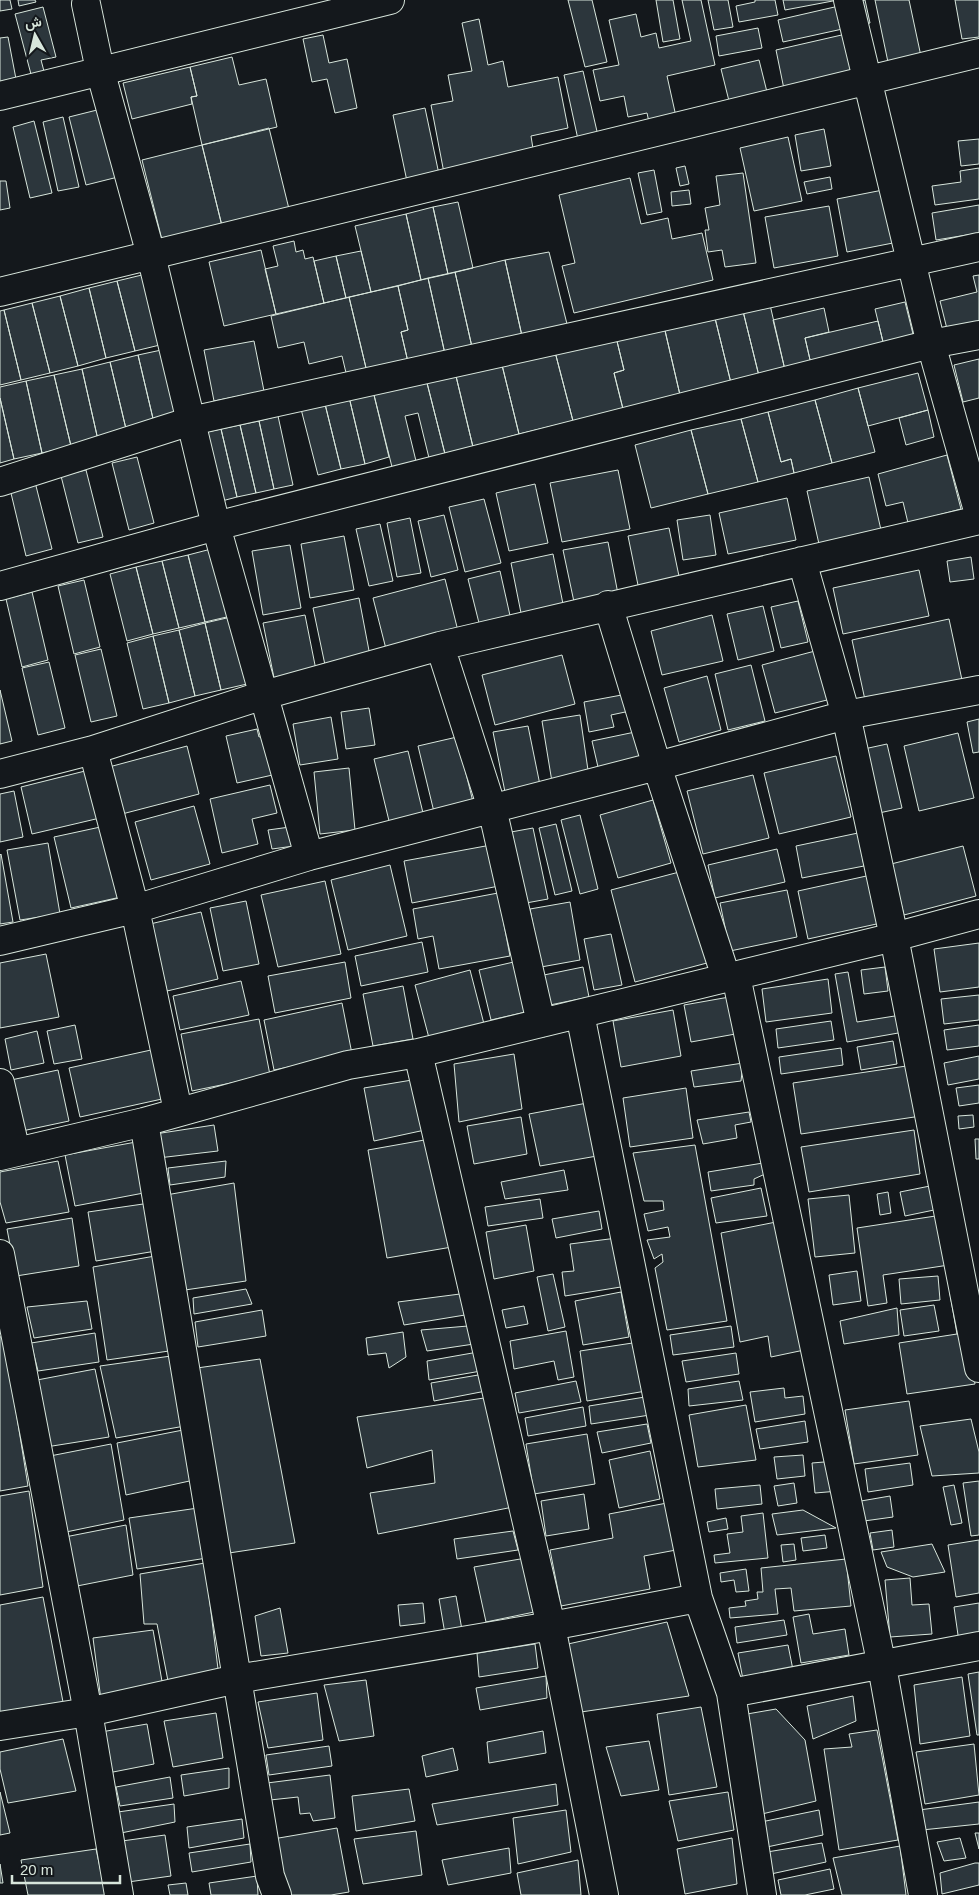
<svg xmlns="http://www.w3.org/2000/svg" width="979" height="1895" font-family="Arial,Vazirmatn,sans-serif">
  <rect width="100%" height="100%" fill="#14181c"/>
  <path fill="#2c363c" stroke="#d8e6dc" d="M0,0H10L12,9L0,11Z
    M18,0H35L36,2L19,6Z
    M568,0H592L607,62L585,67Z
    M656,0H673L680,39L663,42Z
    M682,0H701L715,65L667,76L677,121L650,127L647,113L628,117L624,96L600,101L593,70L619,65L609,20L636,14L641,37L656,33L659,48L691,41Z
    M708,0H728L733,27L714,30Z
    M755,0H775L778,15L739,22L736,6L755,2Z
    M783,0H838L785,10Z
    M865,0L870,23L783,42L778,20Z
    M875,0H909L922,61L889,67Z
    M955,0H979V37L962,39Z
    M43,7L56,57L41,60L45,75L32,78L15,14Z
    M479,19L488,65L503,61L508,87L558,77L568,128L531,136L534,155L444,173L431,105L453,101L448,75L472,71L462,23Z
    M758,28L762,48L719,56L716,36Z
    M846,34L856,79L785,94L776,50Z
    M323,35L329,63L347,59L357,108L335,113L327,79L312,82L303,39Z
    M8,37L16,79L0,82V38Z
    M232,57L239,85L266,79L277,127L202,145L191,97L197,96L190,67Z
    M759,60L769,100L731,109L721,69Z
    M190,67L197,96L191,97L192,104L132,119L123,83Z
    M583,71L599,140L579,144L564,75Z
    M105,108L122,176L86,185L69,117Z
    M425,108L440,179L408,186L393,115Z
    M63,117L79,187L58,191L43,122Z
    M34,121L52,193L30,198L13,127Z
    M269,128L290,213L223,230L202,145Z
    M824,129L831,166L801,171L795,135Z
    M788,137L802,201L754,211L740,148Z
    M979,139V164L961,166L958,141Z
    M202,145L223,230L163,244L142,160Z
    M685,166L689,184L680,186L676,168Z
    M979,168V199L935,205L932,186L961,182L960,171Z
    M654,170L662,212L647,215L638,173Z
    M743,173L756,263L725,267L722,250L708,252L705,230H709L705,208L720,205L716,176Z
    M830,177L832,189L807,194L804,182Z
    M630,178L641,224L668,218L672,239L702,233L713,280L574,313L562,266L575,263L559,195Z
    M0,181H6L10,208L0,210Z
    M888,189L898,242L847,252L837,199Z
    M689,190L691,204L672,206L671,192Z
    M458,202L473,268L448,274L433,207Z
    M979,205V233L936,240L932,213Z
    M829,206L838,256L774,268L765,217Z
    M433,207L448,274L421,280L406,214Z
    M406,214L421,280L371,292L355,226Z
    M294,241L296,252L303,250L305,259L313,257L324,303L276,314L265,269L278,266L273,246Z
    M261,250L276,314L224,326L209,262Z
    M361,251L371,292L346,298L336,256Z
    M549,252L567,324L522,336L505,260Z
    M336,256L346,298L324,303L314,261Z
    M505,260L522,336L472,347L455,272Z
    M455,272L472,347L445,354L428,278Z
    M146,274L164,344L135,351L117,281Z
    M979,275V321L947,329L940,301L977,292L973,276Z
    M428,278L445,354L408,362L401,332L408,330L398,286Z
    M117,281L135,351L106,358L89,288Z
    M398,286L408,330L401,332L408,362L367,372L349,297Z
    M89,288L106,358L78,366L60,296Z
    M60,296L78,366L50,373L32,303Z
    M768,296L785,370L759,376L741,303Z
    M349,297L367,372L347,377L342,356L309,364L304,342L278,348L271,316Z
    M905,302L914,338L884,346L875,309Z
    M32,303L50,373L21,380L4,310Z
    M741,303L759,376L731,383L713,310Z
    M824,308L829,332L805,338L811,364L785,370L773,320Z
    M4,310L21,380L0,385V311Z
    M713,310L731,383L680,395L663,322Z
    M878,321L884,346L811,364L805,338Z
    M663,322L680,395L623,409L614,373L624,370L615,333Z
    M615,333L624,370L614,373L623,409L573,421L554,348Z
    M254,341L264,391L214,401L204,350Z
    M554,348L573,421L519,434L501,361Z
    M166,349L183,420L155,427L138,355Z
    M138,355L155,427L127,433L110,362Z
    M979,359V398L963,402L954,365Z
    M501,361L519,434L473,447L455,372Z
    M110,362L127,433L98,440L82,369Z
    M82,369L98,440L71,446L54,375Z
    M455,372L473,447L445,454L426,379Z
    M918,373L928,410L868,426L858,388Z
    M54,375L71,446L42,453L26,381Z
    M426,379L445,454L429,458L418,413L405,416L416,461L392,467L373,391Z
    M26,381L42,453L14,459L0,398V387Z
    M858,388L875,452L832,463L815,400Z
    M373,391L389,457L365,464L349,397Z
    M349,397L365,464L341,469L325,404Z
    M0,398L14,459L0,463Z
    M815,400L832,463L794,473L791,459L781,462L768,412Z
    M325,404L341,469L318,475L301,409Z
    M928,410L934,437L906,445L899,418Z
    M768,412L781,462L791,459L794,473L758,482L741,419Z
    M278,416L293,485L274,489L259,421Z
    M741,419L758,482L708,494L691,430Z
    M259,421L274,489L256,493L240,425Z
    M240,425L256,493L237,497L221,429Z
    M221,429L237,497L218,502L203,433Z
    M691,430L708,494L651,508L635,445Z
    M947,455L961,509L908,523L903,502L886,506L878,474Z
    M137,457L154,523L129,530L112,463Z
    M86,470L103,537L78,543L61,476Z
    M618,470L630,529L562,542L550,483Z
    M869,477L881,530L819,544L807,491Z
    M35,482L52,549L26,556L10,489Z
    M535,484L548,543L509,551L496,493Z
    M787,498L796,540L728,554L719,513Z
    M484,499L501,563L465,572L449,507Z
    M444,515L458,570L431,577L418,521Z
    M710,515L716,555L683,560L677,520Z
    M410,518L421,573L397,577L387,523Z
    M380,524L393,581L369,586L356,529Z
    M669,528L680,581L639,590L628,536Z
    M344,536L354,590L310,598L301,544Z
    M608,542L618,594L574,602L563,550Z
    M290,545L301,608L263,615L252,551Z
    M215,548L231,616L205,622L188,555Z
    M553,554L564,609L522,618L511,563Z
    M188,555L205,622L179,628L162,561Z
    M971,557L974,579L950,582L947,561Z
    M162,561L179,628L153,634L136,567Z
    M136,567L153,634L127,641L110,574Z
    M919,570L929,616L843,634L833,588Z
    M500,571L511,620L480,627L468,579Z
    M445,579L458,631L386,649L373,598Z
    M84,580L100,647L74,654L58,586Z
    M32,592L48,660L22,667L6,599Z
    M359,598L370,656L325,665L313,608Z
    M798,601L808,642L781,648L771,607Z
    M763,606L774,651L738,660L727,614Z
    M305,615L316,670L274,678L263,623Z
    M712,615L723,661L662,675L651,631Z
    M231,617L247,684L221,690L205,623Z
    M949,619L962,680L865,700L852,640Z
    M205,623L221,690L195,696L179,630Z
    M179,630L195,696L169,703L153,636Z
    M153,636L169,703L143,709L127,643Z
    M101,649L117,716L91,722L75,655Z
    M815,651L827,700L775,713L762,665Z
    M562,655L575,704L495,725L482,675Z
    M49,662L65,728L38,735L22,668Z
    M751,665L765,721L728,730L715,674Z
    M707,676L721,730L679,742L664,688Z
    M0,690L12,741L0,744Z
    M627,694L630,711L611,715L614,727L589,732L584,702Z
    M369,708L375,745L346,749L341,712Z
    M580,715L589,777L552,782L542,721Z
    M331,717L338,759L300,765L293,724Z
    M979,719V752L973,753L967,722Z
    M528,726L540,785L505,792L493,732Z
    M257,729L259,737L268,735L277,774L237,783L226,736Z
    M635,732L641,757L598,767L592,741Z
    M958,733L974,798L919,811L904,746Z
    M457,737L473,802L434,812L418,746Z
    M887,744L902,808L879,813L864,749Z
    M187,746L199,794L122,814L109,767Z
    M408,751L424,817L390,825L374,759Z
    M836,756L851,817L779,834L764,773Z
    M349,768L355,830L320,834L314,772Z
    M89,770L100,818L32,834L21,787Z
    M753,775L769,838L703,854L687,791Z
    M270,785L277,813L252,819L258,844L222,853L210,799Z
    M14,791L23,837L0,842V794Z
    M653,800L671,863L618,878L600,815Z
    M194,806L210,864L151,880L135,822Z
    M580,815L598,889L580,894L561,820Z
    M556,824L572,891L555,895L539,828Z
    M105,826L121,897L71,908L54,837Z
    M290,827L294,846L272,849L268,830Z
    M533,828L548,899L526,903L511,832Z
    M858,833L864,866L802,878L796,846Z
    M48,843L60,914L20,920L7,850Z
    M491,845L499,886L412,903L404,861Z
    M963,846L976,896L904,915L891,864Z
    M777,849L785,882L715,898L708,865Z
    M1,854L13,922L0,924V855Z
    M390,865L407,936L348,950L331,880Z
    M683,871L707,963L635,982L611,890Z
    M871,875L881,923L808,939L798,891Z
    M325,881L341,954L278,967L261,895Z
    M787,890L797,937L730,951L720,903Z
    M498,893L510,956L439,969L433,936L418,939L413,909Z
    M246,901L259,964L223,971L210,908Z
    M570,902L580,960L541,967L530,909Z
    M201,912L218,979L167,991L150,924Z
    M611,934L622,985L594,990L584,939Z
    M422,942L428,972L361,986L355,956Z
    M979,943V987L940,992L934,949Z
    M46,954L59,1017L0,1028V963Z
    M518,961L530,1011L491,1020L479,970Z
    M345,962L351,998L275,1013L268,976Z
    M583,967L589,997L545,1006L539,976Z
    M885,967L888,991L864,994L861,970Z
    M470,970L484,1024L429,1038L415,985Z
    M848,972L857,1022L901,1015L904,1032L847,1042L835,974Z
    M828,979L832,1013L766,1022L762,989Z
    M241,981L249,1015L180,1030L173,996Z
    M403,986L413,1039L373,1046L363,994Z
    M979,995V1020L944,1024L941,999Z
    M735,996L741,1033L691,1042L684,1005Z
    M342,1003L352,1054L274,1070L264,1020Z
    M673,1010L681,1056L621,1067L613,1021Z
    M259,1019L270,1075L192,1091L181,1034Z
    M831,1021L834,1040L778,1048L776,1029Z
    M75,1025L82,1059L54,1064L47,1031Z
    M979,1025V1046L947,1050L944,1030Z
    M37,1031L44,1063L11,1070L5,1039Z
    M893,1041L897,1064L861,1070L857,1047Z
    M841,1048L843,1065L781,1074L779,1057Z
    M151,1050L162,1099L80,1117L69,1068Z
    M514,1054L522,1109L459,1122L454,1064Z
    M979,1056V1079L948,1085L944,1063Z
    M743,1063L741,1081L694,1087L691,1071Z
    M913,1065L921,1116L801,1134L793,1083Z
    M58,1070L69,1121L22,1131L11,1080Z
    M412,1080L425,1130L374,1141L364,1088Z
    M979,1085V1103L959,1106L956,1088Z
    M686,1088L693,1138L630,1147L623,1098Z
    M587,1103L597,1156L540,1166L529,1114Z
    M749,1112L751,1122L735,1125L737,1138L703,1144L697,1120Z
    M973,1115L974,1127L959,1129L958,1116Z
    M521,1117L527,1154L474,1164L467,1126Z
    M214,1125L218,1151L158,1158L155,1134Z
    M914,1130L920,1174L809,1192L801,1147Z
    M430,1139L452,1247L387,1258L368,1150Z
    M975,1139H979V1159H976Z
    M136,1142L149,1192L75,1206L65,1155Z
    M695,1145L727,1321L667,1330L655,1268L663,1262L662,1254L654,1259L647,1240L670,1237L668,1227L648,1231L644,1214L664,1210L663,1201H644L633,1153Z
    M58,1161L69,1212L6,1223L0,1202V1172Z
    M226,1161L225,1177L170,1185L168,1168Z
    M763,1163L765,1174L754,1179V1185L711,1191L708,1172Z
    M564,1170L568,1190L505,1199L501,1182Z
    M234,1183L246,1281L185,1290L166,1195Z
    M930,1186L934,1210L905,1216L900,1192Z
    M761,1188L767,1216L716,1223L711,1198Z
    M888,1192L891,1213L880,1215L877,1194Z
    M849,1195L855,1253L815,1257L808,1199Z
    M540,1199L543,1218L488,1226L485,1207Z
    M150,1203L156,1251L96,1261L88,1212Z
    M599,1211L602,1229L556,1238L552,1219Z
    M942,1215L949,1265L883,1275L887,1303L868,1306L857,1228Z
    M72,1218L79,1266L16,1276L7,1229Z
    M781,1221L809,1349L771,1357L768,1336L740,1342L721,1233Z
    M526,1225L534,1271L494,1279L486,1232Z
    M617,1238L627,1286L565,1296L562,1272L574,1271L570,1244Z
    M155,1256L169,1351L107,1360L93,1267Z
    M857,1271L861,1301L833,1305L829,1275Z
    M553,1274L565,1327L548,1331L537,1277Z
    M938,1276L940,1300L901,1304L899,1279Z
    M246,1289L252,1304L194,1314L193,1298Z
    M621,1292L629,1337L583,1345L575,1301Z
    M961,1293L975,1384L907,1394L899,1343L957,1334L950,1294Z
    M460,1294L465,1315L404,1325L398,1302Z
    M87,1301L92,1329L34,1338L27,1307Z
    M934,1305L939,1331L904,1336L900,1310Z
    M524,1306L528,1324L506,1328L502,1310Z
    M897,1308L899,1335L844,1344L840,1321Z
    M262,1310L266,1336L198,1347L195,1322Z
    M468,1326L474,1344L427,1351L421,1330Z
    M731,1326L734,1347L673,1355L670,1335Z
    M566,1331L574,1377L558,1380L554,1361L514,1369L510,1341Z
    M403,1332L406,1357L389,1368L386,1353L368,1355L366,1338Z
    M95,1333L99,1362L38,1371L31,1343Z
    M4,1336L28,1486L0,1491V1337Z
    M639,1342L646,1391L587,1401L580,1351Z
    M478,1352L481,1371L429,1380L427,1361Z
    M736,1353L739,1374L686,1382L682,1361Z
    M171,1356L185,1426L116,1438L100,1366Z
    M260,1359L295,1543L229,1553L197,1368Z
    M95,1369L109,1437L46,1447L37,1380Z
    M484,1374L486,1391L434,1401L431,1383Z
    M576,1381L581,1402L519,1413L515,1393Z
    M739,1381L743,1400L689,1406L688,1389Z
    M784,1388L785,1398L803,1396L805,1414L755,1422L750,1392Z
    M645,1397L650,1415L591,1424L589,1406Z
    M484,1398L513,1507L378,1534L370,1493L435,1483L432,1450L367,1468L357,1417Z
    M909,1401L918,1455L854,1464L845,1410Z
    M746,1405L756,1460L698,1467L689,1415Z
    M583,1407L586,1426L528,1436L525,1418Z
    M971,1419L979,1452V1473L932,1476L920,1426Z
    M805,1421L808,1442L760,1449L756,1429Z
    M647,1424L651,1443L602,1453L597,1432Z
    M183,1430L194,1480L126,1495L117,1443Z
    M587,1434L595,1484L534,1494L526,1444Z
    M111,1444L124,1520L66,1532L50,1456Z
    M650,1451L660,1499L619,1508L609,1460Z
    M803,1455L805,1476L777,1479L774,1457Z
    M836,1461L839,1491L815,1493L812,1463Z
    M910,1463L913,1485L868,1492L865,1469Z
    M979,1481V1535L971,1536L963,1483Z
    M794,1483L797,1503L778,1506L774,1486Z
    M760,1485L762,1504L717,1509L715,1489Z
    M954,1485L962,1523L951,1525L943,1487Z
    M29,1491L43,1587L0,1595V1496Z
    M584,1494L589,1529L546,1536L541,1501Z
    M890,1496L893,1517L864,1521L861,1501Z
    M667,1503L676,1550L644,1556L650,1589L561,1606L550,1550L613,1538L609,1514Z
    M198,1508L207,1558L137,1569L129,1518Z
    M803,1510L836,1528L777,1535L772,1514Z
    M763,1513L768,1558L715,1563L714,1555L730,1553L727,1534L743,1532L741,1516Z
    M726,1518L728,1529L709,1532L707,1522Z
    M126,1525L133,1575L77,1586L65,1537Z
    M892,1530L894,1547L873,1550L870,1533Z
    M513,1531L518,1550L457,1559L454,1539Z
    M825,1535L827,1548L803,1551L801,1538Z
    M979,1540V1593L956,1597L948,1545Z
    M794,1544L796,1560L783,1562L781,1545Z
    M932,1544L945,1572L913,1577L887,1567L881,1552Z
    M526,1558L539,1611L486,1622L474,1567Z
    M846,1559L851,1606L794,1611L791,1588L775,1589L778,1614L730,1618L729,1608L746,1606L745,1601L758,1599L757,1592H763L761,1568Z
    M205,1563L218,1669L168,1681L157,1624H144L140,1574Z
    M746,1569L749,1591L736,1592L734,1580L721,1582L720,1573Z
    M910,1578L912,1605L929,1604L932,1634L890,1637L885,1580Z
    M456,1596L462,1630L445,1634L439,1599Z
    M43,1597L63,1702L0,1712V1605Z
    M423,1603L425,1623L400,1626L398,1605Z
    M979,1603V1639L959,1642L954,1607Z
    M280,1608L288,1653L261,1656L255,1616Z
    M809,1614L813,1634L845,1629L849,1655L801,1663L793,1617Z
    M784,1620L787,1635L737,1643L735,1627Z
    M667,1622L689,1696L581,1712L568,1644Z
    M153,1630L163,1687L101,1700L93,1638Z
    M535,1644L538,1668L479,1677L477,1653Z
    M788,1645L794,1675L744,1685L738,1653Z
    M979,1672V1735H977L968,1674Z
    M546,1676L547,1698L480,1710L476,1688Z
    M962,1677L970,1736L920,1744L914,1685Z
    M366,1680L374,1736L339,1741L324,1685Z
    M317,1693L323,1740L268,1748L258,1702Z
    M853,1696L856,1721L813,1739L807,1706Z
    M701,1707L717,1787L669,1795L657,1714Z
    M776,1709L805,1740L816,1801L762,1814L747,1714Z
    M216,1713L223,1758L173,1767L164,1721Z
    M147,1724L154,1764L108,1773L101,1732Z
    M877,1730L898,1840L839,1850L824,1749L852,1747L849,1734Z
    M543,1731L546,1753L489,1763L487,1742Z
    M63,1739L76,1791L8,1803L0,1769V1752Z
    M649,1741L659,1790L621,1796L606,1747Z
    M974,1744L979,1795L925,1804L916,1752Z
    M329,1746L332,1766L269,1775L266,1755Z
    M453,1748L458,1770L426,1777L422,1756Z
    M229,1768V1788L184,1796L181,1775Z
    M330,1775L335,1818L313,1821L310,1813L300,1814L298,1797L270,1800L267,1783Z
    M170,1777L173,1798L120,1806L116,1787Z
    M556,1784L558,1805L437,1825L432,1804Z
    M409,1789L415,1821L356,1831L352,1796Z
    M0,1792L10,1833L0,1835Z
    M728,1792L734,1830L678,1841L669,1801Z
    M979,1802V1824L922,1830L919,1810Z
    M174,1804L175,1822L116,1834L111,1813Z
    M566,1810L571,1852L518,1864L513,1818Z
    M819,1810L823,1835L767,1847L761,1822Z
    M242,1819L244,1838L189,1848L187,1827Z
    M337,1828L349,1892L331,1895H288L273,1839Z
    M416,1831L422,1875L363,1884L354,1839Z
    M975,1833H979V1849Z
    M165,1835L171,1876L128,1882L122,1841Z
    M732,1838L737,1884L685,1894L677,1849Z
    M960,1838L966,1858L944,1861L937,1842Z
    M822,1843L826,1862L771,1874L767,1852Z
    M250,1844L251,1862L192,1872L189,1853Z
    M900,1846L906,1895H842L833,1858Z
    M509,1848L511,1873L448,1885L442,1860Z
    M96,1849L106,1895H28L21,1860Z
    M578,1860L581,1895H521L517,1873Z
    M975,1863H979V1885L942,1894L940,1873Z
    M0,1864L3,1883H0Z
    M830,1869L834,1889L805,1895H781L778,1880Z
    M257,1876L258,1895H211L209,1883Z
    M186,1883L188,1895H170L168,1885Z"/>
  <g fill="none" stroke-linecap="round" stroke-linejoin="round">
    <defs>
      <path id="minor" d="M848,0L931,344L979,514
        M86,4L100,70L151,255L216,526L309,856
        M0,96L390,0
        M0,292L979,53
        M0,482L191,421L979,247
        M802,561L846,715L894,937L979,1368
        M0,586L216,526L931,344L979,335
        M608,605L657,766L726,977
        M440,646L492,808L541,1023
        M93,750L135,909L178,1111
        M0,774L93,750L264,695L440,646L979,520
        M0,941L135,909L309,856L657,766L846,715L979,690
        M736,976L882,1666L923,1895
        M580,1014L698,1598L731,1693L762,1895
        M418,1053L551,1626L604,1895
        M0,1083L16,1152
        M144,1122L270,1876L277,1895
        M0,1156L144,1122L348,1065L418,1053L894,937L979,914
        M0,1254L88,1712L119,1895
        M731,1693L979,1646
        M0,1726L88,1712L237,1679L551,1626L698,1598"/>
    </defs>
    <use href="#minor" stroke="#d8e6dc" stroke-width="30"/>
    <use href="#minor" stroke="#14181c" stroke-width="28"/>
  </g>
  <g transform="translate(35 35) rotate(352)" stroke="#14181c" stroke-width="4" paint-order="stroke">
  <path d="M0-4L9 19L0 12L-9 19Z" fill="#d8e6dc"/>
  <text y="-8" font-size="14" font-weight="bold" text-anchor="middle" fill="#d8e6dc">ش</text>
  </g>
  <path d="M12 1875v8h108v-8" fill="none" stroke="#d8e6dc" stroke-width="2.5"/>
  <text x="20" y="1875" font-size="15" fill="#d8e6dc" stroke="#14181c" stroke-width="4" paint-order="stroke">20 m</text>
</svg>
